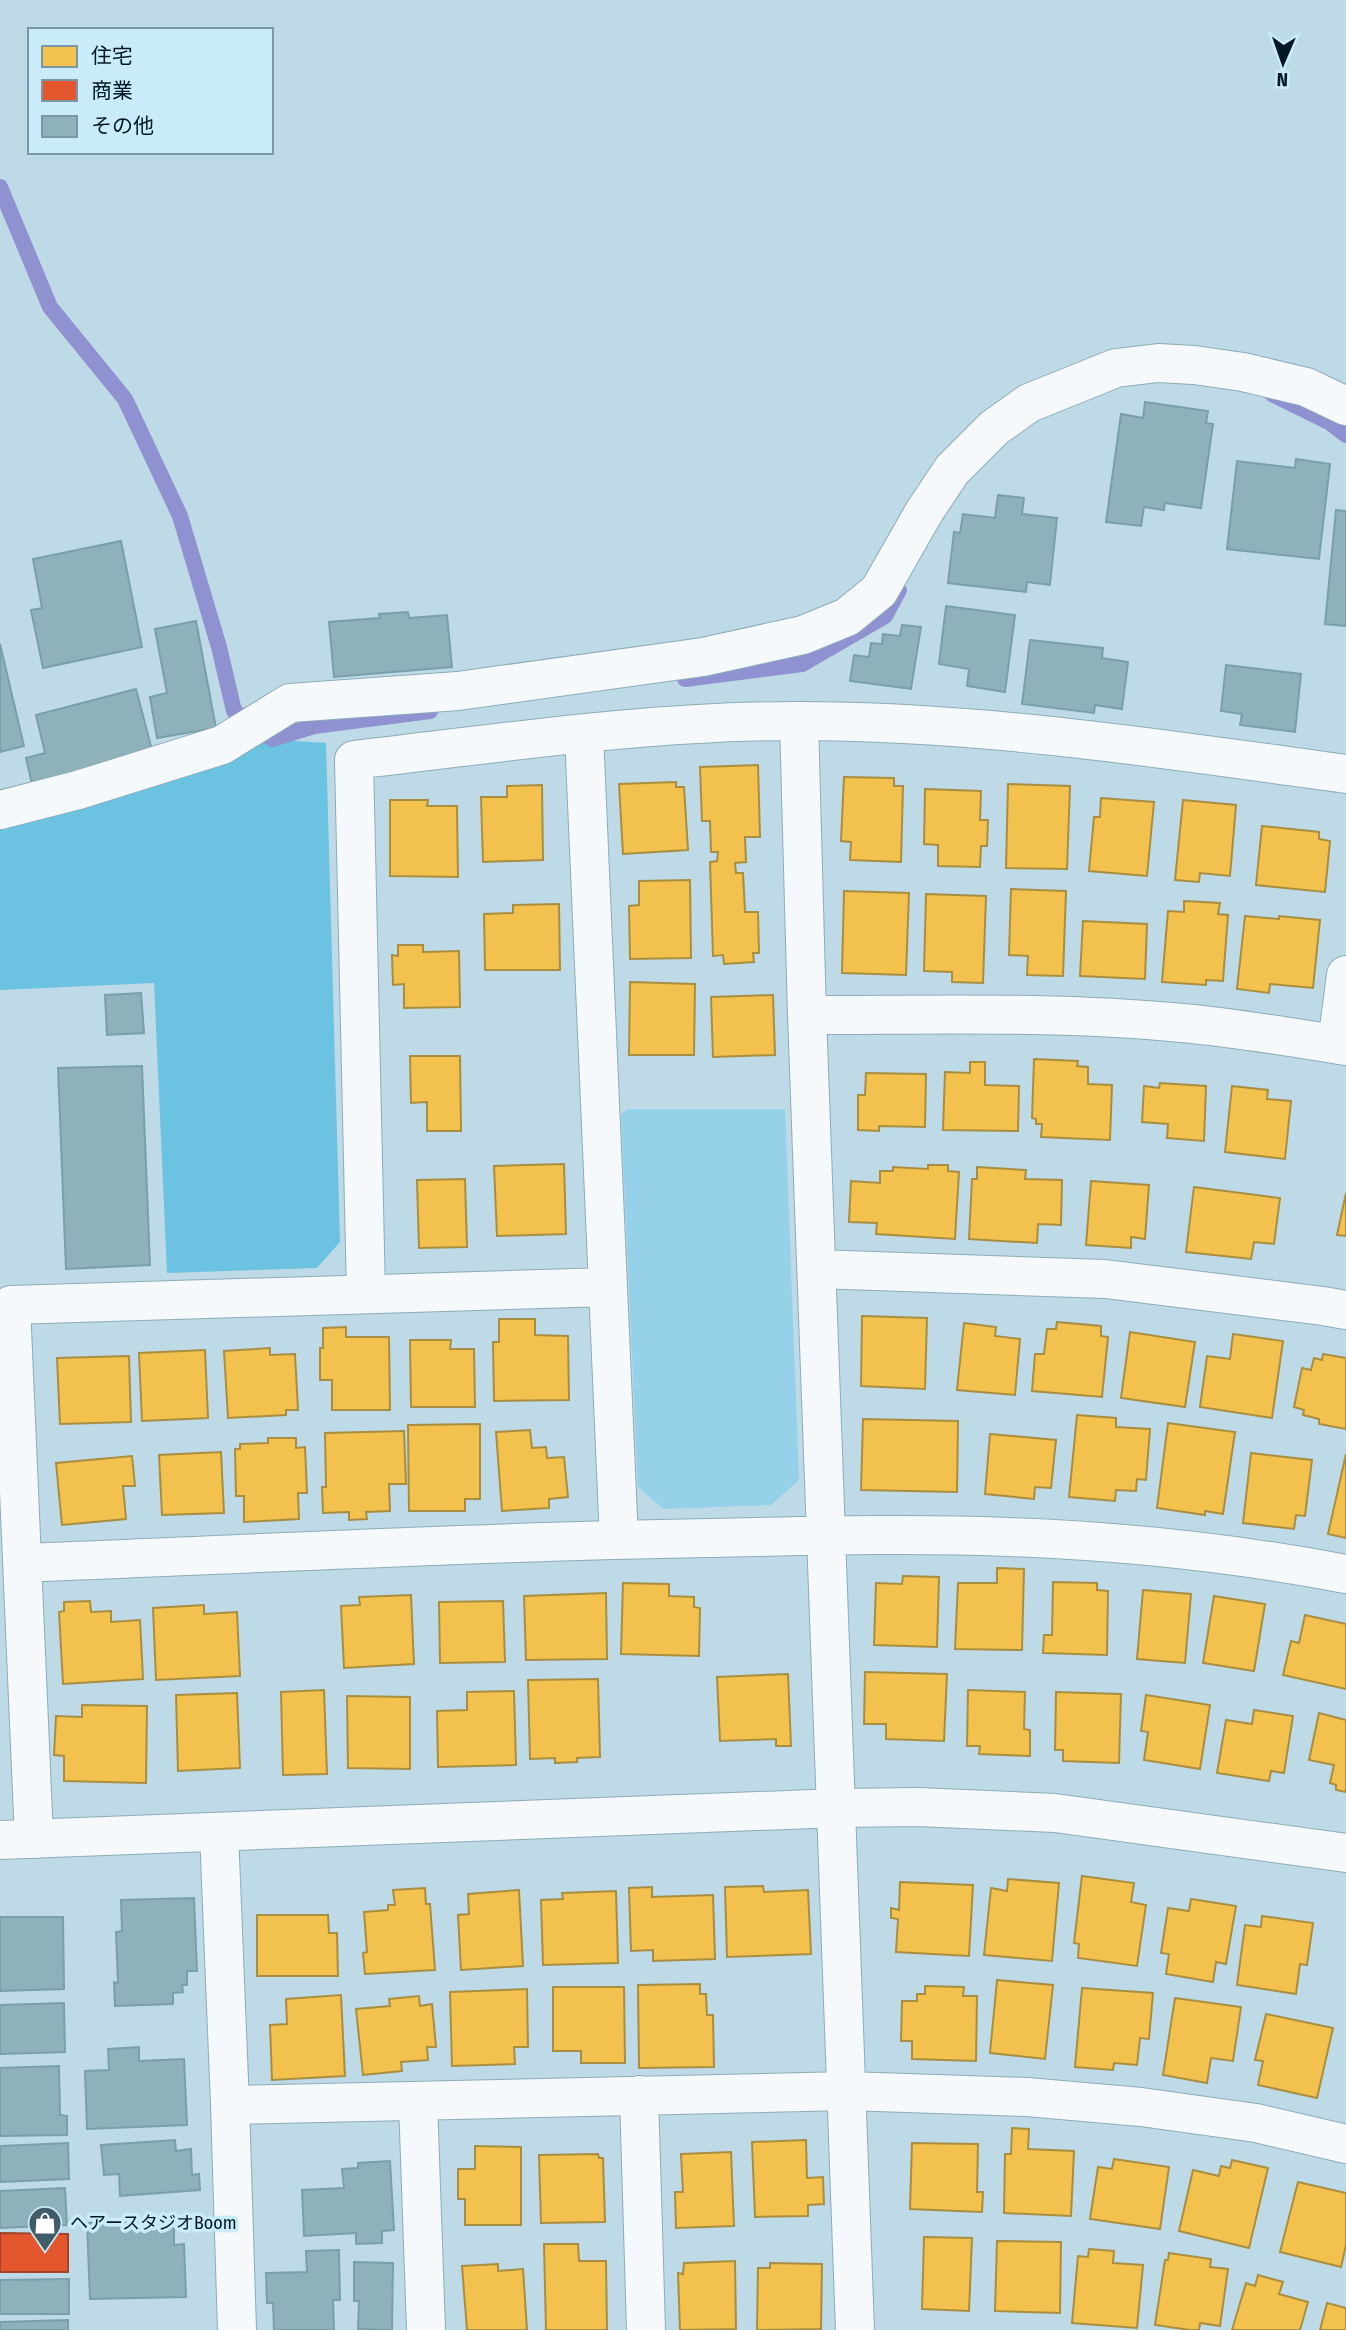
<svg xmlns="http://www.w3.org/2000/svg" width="1346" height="2330" font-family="'Fira Sans Condensed','Noto Sans JP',sans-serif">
  <rect width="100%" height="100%" fill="#bedae6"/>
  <path fill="#95d1e9" d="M627,1109H785L799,1480L771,1505L663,1509L638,1487L621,1115Z"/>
  <path fill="#6cc2e1" d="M266,739L326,743L340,1242L317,1268L167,1273L154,983L0,990V828L85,808Z"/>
  <path fill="#f2c14e" stroke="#a98e41" stroke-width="2" d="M758,765L760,837H745L746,862L735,863L736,873H743L745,912H758L759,953H753L754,962L724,964L723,955L713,956L710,862L717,861L718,852H711L710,821H702L700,767Z
    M844,777L894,778V786H903L901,862L850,860L851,842L841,841Z
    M676,782V787H684L688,850L623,854L619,784Z
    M1008,784L1070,786L1067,869L1006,868Z
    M542,785L543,860L483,862L481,797H507V786Z
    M925,789L981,791L980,820H988L987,846H981L980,867L938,866V845L924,844Z
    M1101,798L1154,802L1147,876L1089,871L1094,817H1100Z
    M390,800H428L427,806H457L458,877L390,876Z
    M1183,800L1236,805L1230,876L1200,873L1199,882L1175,880Z
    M1262,826L1319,832V839L1330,841L1325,892L1256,885Z
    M690,880L691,958L630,959L629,906L639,905V881Z
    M1011,889L1066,891L1063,976L1027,975L1028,956L1009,955Z
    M844,891L909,893L906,975L842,973Z
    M926,894L986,896L983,983L952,982V972L924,971Z
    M1184,901L1220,903L1218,914L1228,915L1223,981L1206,980V985L1162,982L1168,911L1184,912Z
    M559,904L560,970H485L484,914L513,913V905Z
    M1245,916L1279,919V916L1320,920L1313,988L1270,984L1269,993L1237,989Z
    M1083,921L1147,924L1145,979L1080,976Z
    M398,945H423V952L459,951L460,1007L404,1008V984L393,985L392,955L398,956Z
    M630,982L695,984L694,1055H629Z
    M773,995L775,1055L713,1057L711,997Z
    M410,1056H460L461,1131H427V1102L411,1103Z
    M1034,1059L1078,1061L1077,1066L1088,1067V1084L1112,1085L1110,1140L1041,1137L1042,1124H1036V1119L1032,1118Z
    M970,1062H985V1085L1019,1086L1018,1131L943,1130L945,1072L970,1073Z
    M866,1073L926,1074L925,1127L879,1126V1131L858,1130V1095H865Z
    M1160,1083L1206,1086L1204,1141L1167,1138L1168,1124L1142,1122L1144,1086L1159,1088Z
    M1232,1086L1268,1090L1267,1099L1291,1101L1285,1159L1225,1152Z
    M564,1164L566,1234L497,1236L494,1166Z
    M928,1165H948V1171L959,1172L955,1239L876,1234L877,1223L849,1222L851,1181L880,1183V1171H893V1167L928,1169Z
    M977,1167L1026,1170L1025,1179L1062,1180L1061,1225L1038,1224L1037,1243L969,1239L972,1179H977Z
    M465,1179L467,1247L419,1248L417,1180Z
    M1091,1181L1149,1185L1145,1239L1131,1237V1248L1086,1245Z
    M1194,1187L1280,1198L1274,1244L1254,1242L1251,1259L1186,1252Z
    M1346,1193V1236L1337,1235Z
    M862,1316L927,1318L925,1389L861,1386Z
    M499,1319H535V1335L568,1336L569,1400L494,1401L493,1342H499Z
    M1057,1322L1101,1326V1336L1108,1337L1102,1397L1032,1391L1035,1354H1044L1047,1329H1056Z
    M964,1323L996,1327L995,1336L1020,1339L1015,1395L957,1390Z
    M346,1327V1337H389L390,1410H332V1380H320V1348H323V1328Z
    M1130,1332L1195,1342L1185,1407L1121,1398Z
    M1233,1334L1283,1341L1272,1418L1200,1407L1207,1356L1230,1359Z
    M410,1340H451L450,1349H474L475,1407H411Z
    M270,1348V1355L295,1354L298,1410H286V1415L228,1418L224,1351Z
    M205,1350L208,1418L142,1421L139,1353Z
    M1323,1354L1346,1358V1429L1319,1424V1419L1303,1415L1304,1410L1294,1407L1302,1368L1311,1370L1314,1358L1322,1360Z
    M129,1356L131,1422L60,1424L57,1358Z
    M1077,1415L1116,1418V1427L1150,1429L1146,1480L1137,1479L1136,1491L1116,1490L1115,1501L1069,1497Z
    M863,1419L958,1421L957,1492L861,1490Z
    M1168,1423L1235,1432L1223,1514L1205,1511V1515L1157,1508Z
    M480,1424V1499H465V1511H409L408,1425Z
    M530,1430L532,1448L546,1447L547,1458L564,1457L568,1497L549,1499V1508L502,1511L496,1432Z
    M404,1431L406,1484H389L390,1511L366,1512L367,1519L349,1520V1512L323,1513L322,1487H326L325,1433Z
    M990,1434L1056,1440L1051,1488L1035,1487L1034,1499L985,1494Z
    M268,1438H296V1448L305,1447L307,1493H298L299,1519L244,1522V1496H236L235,1449H240V1444L268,1443Z
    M221,1452L224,1513L162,1515L159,1455Z
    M1251,1453L1312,1460L1305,1516L1296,1515L1294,1529L1243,1523Z
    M1346,1454V1538L1328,1534Z
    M132,1456L135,1486H123L126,1519L62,1525L56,1463Z
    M997,1568L1024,1569L1022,1650L955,1649L958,1583H997Z
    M903,1576L939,1577L937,1647L874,1645L876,1583L902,1584Z
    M1053,1582L1097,1583V1590L1108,1591L1107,1655L1043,1653L1044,1635H1052Z
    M623,1583L669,1584V1596L694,1597V1607L700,1608L699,1656L621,1654Z
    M1143,1590L1191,1594L1185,1663L1137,1659Z
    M606,1593L607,1659L526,1660L524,1596Z
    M411,1595L414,1664L344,1668L341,1606L360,1605L359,1597Z
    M1214,1596L1265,1604L1254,1671L1203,1663Z
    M90,1601L91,1612L111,1611V1622L140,1620L143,1679L63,1684L59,1612L64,1611V1602Z
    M503,1601L505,1662L440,1663L439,1602Z
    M204,1605V1614L237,1612L240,1676L156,1680L153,1608Z
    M1305,1615L1346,1624V1689L1283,1675L1291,1641L1299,1643Z
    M865,1672L947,1674L944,1741L886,1739V1724H864Z
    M788,1674L791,1746H776V1739L720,1741L717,1677Z
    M598,1679L600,1757L577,1758V1762L555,1763V1758L530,1759L528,1680Z
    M324,1690L327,1774L283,1775L281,1692Z
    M968,1690L1025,1692L1024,1729L1030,1730V1756L979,1754L980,1746H967Z
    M514,1691L516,1765L438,1767L437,1711L467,1710V1692Z
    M1056,1692L1121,1694L1119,1763L1063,1761V1750H1055Z
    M237,1693L240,1768L178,1771L176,1695Z
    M1146,1695L1210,1705L1200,1769L1144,1760L1148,1732L1141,1731Z
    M347,1696L410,1697V1769L348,1768Z
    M82,1705L147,1706L146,1783L64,1781V1756L54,1755L56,1716L82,1717Z
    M1254,1710L1293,1716L1284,1773L1271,1771L1269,1781L1217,1773L1226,1720L1252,1724Z
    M1319,1713L1346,1720V1792L1336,1790V1785L1330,1783L1334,1765L1309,1760Z
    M1082,1876L1134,1883L1131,1902L1146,1905L1137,1966L1078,1958L1079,1944L1074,1943Z
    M1008,1879L1059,1883L1052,1961L984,1955L991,1888L1007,1891Z
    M900,1882L973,1885L969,1956L896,1952L898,1919L891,1918V1908L899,1910Z
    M763,1886L764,1892L808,1890L811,1954L727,1957L725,1887Z
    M652,1887V1897L713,1895L715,1959L653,1961V1950L631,1951L629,1888Z
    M425,1888L426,1904H430L435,1970L365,1974L363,1953L367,1952L364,1912L388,1910V1905H395L393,1890Z
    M519,1890L523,1966L461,1970L458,1915L469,1914L468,1894Z
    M616,1891L618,1963L543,1965L541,1900L563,1899L562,1893Z
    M1191,1899L1236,1906L1226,1964L1216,1962L1213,1982L1166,1974L1169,1954L1161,1953L1168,1908L1189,1911Z
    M257,1915H328L329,1933H337L338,1976H257Z
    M1262,1916L1313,1923L1307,1965L1300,1964L1296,1994L1237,1985L1245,1925L1261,1927Z
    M997,1980L1053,1985L1045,2059L990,2053Z
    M700,1984V1994H706L707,2015H713L714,2067L639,2068L638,1985Z
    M925,1986L964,1987L963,1996H977L976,2061L912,2059V2041H901L902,2001H917V1994H925Z
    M553,1987H624L625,2063H581V2051H553Z
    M1082,1988L1153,1993L1149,2039L1140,2038L1137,2065L1114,2063L1113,2070L1075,2067Z
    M527,1989L528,2047H514L515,2064L452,2066L450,1992Z
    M341,1995L345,2076L272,2080L270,2025L287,2024L286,1999Z
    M419,1996L420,2006L432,2004L436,2047H427L428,2060L401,2062L402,2071L363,2075L356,2009L390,2006L389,1999Z
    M1175,1998L1241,2007L1233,2061L1211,2058L1207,2083L1163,2075Z
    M1266,2014L1333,2028L1317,2098L1258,2085L1263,2061L1255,2060Z
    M1012,2128L1029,2129L1028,2149L1074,2151L1071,2216L1004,2213L1005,2154H1011Z
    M806,2140L807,2178L823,2177L824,2204L808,2205V2216L755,2217L752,2142Z
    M912,2143L978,2144L977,2192H983L982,2212L910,2209Z
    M475,2146L521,2147V2225H465V2199H458V2169H475Z
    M731,2152L734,2226L676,2228L675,2192H683L681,2154Z
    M598,2154L599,2158H603L605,2222L541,2223L539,2155Z
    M1114,2159L1169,2167L1160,2229L1090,2219L1098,2167L1112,2169Z
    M1232,2160L1268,2168L1249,2248L1179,2231L1193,2170L1219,2176L1221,2166L1230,2168Z
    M1298,2182L1346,2193V2245L1341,2267L1280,2252Z
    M924,2237L972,2238L969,2311L922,2309Z
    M997,2241L1061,2242L1060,2313L995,2311Z
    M544,2244H578L579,2261H606L607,2330H546Z
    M1089,2249L1114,2251L1113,2263L1143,2265L1137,2328L1072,2323L1078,2256L1088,2257Z
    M1169,2253L1211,2259L1210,2267L1228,2269L1220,2326L1200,2323L1199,2330H1190L1155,2325L1165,2260H1168Z
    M735,2261L736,2329L680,2330L678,2273L683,2274L684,2263Z
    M770,2263L822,2264L821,2329L757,2330L758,2268H770Z
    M498,2264V2271L523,2269L527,2330H467L462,2266Z
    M1258,2275L1283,2282L1279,2294L1308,2302L1300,2330H1232L1246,2283L1255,2286Z
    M1327,2303L1346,2308V2330H1320Z"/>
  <path fill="#e4572e" stroke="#a0442b" stroke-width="2" d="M0,2233L68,2234V2272H0Z"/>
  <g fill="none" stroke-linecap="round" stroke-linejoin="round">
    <path stroke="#8f91d0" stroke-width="16" d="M0,187L50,307L125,399L180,516L219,647L234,711L272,739L314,726L430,711
      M1272,394L1329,422L1346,435
      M685,679L802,664L885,616L899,590"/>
  </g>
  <path fill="#8fb1ba" stroke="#79a0a8" stroke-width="2" d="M1145,402L1208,411L1206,423L1213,424L1201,508L1165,503L1164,510L1144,507L1141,526L1106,522L1121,414L1143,418Z
    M1296,459L1330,464L1319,559L1227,549L1237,461L1295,468Z
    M998,495L1024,498L1022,514L1057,518L1050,585L1027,582L1026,592L948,583L954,532L960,533L963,514L995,518Z
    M1336,510L1346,511V626L1325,624Z
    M121,541L142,647L43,668L31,610L42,608L33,559Z
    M946,606L1015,615L1005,692L967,686L969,669L939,664Z
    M408,612L409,618L447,615L452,667L334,677L329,622L380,618L379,614Z
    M196,621L216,728L157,738L150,697L167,693L155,629Z
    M902,625L921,627L911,689L850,681L854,655L869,657L871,643L882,644L883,634L900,636Z
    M1030,640L1103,648L1102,658L1128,662L1122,709L1095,705L1094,713L1022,704Z
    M0,644L24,746L0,752Z
    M1226,665L1301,674L1295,732L1240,725L1242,714L1221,711Z
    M136,689L153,754L32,784L26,758L45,753L36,715Z
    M141,993L144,1033L107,1035L105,995Z
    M142,1066L150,1265L66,1269L58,1068Z
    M194,1898L197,1971H187V1985H182L183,1992L173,1993V2004L115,2006L114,1982L118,1983L116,1932L122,1931L121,1900Z
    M0,1917H63L64,1989L0,1991Z
    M64,2003L65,2052L0,2054V2005Z
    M139,2047V2061L184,2059L187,2125L87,2129L85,2071L109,2070L108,2049Z
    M59,2066L60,2115L67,2116V2135L0,2136V2068Z
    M175,2140L176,2151L191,2149L192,2175L199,2174L200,2190L120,2196L119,2174L104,2175L101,2145Z
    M68,2143L69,2179L0,2182V2146Z
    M390,2161L394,2230L382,2231V2243L356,2244V2233L304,2236L302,2190L344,2188L342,2169L358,2168V2163Z
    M65,2188L67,2225L0,2228V2191Z
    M138,2221V2229L174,2228V2245L184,2244L186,2297L90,2299L87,2223Z
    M339,2250L340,2300H333L334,2330H274L273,2303H267L266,2273L307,2272L306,2251Z
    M354,2262L393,2263L392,2330L358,2329L359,2301H354Z
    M69,2279V2314H0V2280Z
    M68,2320V2330H0V2322Z"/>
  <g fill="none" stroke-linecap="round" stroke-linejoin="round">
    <defs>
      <path id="street" d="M799,721L807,1015L855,2330
        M584,734L619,1540
        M0,810L78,790L222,745L290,703L458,691L703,657L803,635L847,617L879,591L924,512L952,470L994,428L1029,403L1116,368L1158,363L1194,365L1243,372L1306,387L1346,406
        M807,1015C932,1015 1058,1011 1182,1023C1237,1028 1291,1037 1346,1046
        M1337,1044L1346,975
        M817,1269L1105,1279L1323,1306L1346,1310
        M366,1294L354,760C501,743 649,721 797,721C982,721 1164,749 1346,774
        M22,1563C251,1554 479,1542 708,1538C808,1536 909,1533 1008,1537C1121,1541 1235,1553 1346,1574
        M219,1832L230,2105L847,2091L1027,2097L1141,2107L1256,2123L1346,2144
        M34,1839L11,1305L608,1287
        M639,2095L646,2330
        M418,2101L426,2330
        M230,2105L237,2330"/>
      <path id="secondary" d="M0,1840L838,1808L918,1807L1055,1813L1346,1853"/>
    </defs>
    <use href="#street" stroke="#8dacb8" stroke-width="40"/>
    <use href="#secondary" stroke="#8dacb8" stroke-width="40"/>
    <use href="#street" stroke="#f5f9fb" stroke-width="38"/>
    <use href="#secondary" stroke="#f5f9fb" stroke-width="38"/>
  </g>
  <defs>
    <symbol id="shop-pin" viewBox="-11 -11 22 30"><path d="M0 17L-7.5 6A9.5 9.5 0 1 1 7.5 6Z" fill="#425c67" stroke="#c9ebfa"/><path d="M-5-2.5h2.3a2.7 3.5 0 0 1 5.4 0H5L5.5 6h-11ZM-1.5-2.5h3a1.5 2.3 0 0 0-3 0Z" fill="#fff"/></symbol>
  </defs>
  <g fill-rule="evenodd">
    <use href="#shop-pin" x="26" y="2204" width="38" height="52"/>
  </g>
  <g text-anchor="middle" stroke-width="7" stroke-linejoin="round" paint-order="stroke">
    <g font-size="18" fill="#001823" stroke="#c9ebfa" text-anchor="start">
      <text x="70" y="2229">ヘアースタジオBoom</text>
    </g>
  </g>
  <rect x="28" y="28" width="245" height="126" fill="#c9ebfa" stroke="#7997a4" stroke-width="2"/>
  <rect x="42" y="46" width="35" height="21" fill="#f2c14e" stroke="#7997a4" stroke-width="2"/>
  <text x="91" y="63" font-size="21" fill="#001823">住宅</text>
  <rect x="42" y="80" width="35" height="21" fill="#e4572e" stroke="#7997a4" stroke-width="2"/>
  <text x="91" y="98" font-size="21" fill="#001823">商業</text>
  <rect x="42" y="116" width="35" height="21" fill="#8fb1ba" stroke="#7997a4" stroke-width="2"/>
  <text x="91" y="133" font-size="21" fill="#001823">その他</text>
  <g transform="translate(1283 63) rotate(182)" stroke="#c9ebfa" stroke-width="5" paint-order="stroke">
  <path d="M0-5L12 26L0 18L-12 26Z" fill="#001823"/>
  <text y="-10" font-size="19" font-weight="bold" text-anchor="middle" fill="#001823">N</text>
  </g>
</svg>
